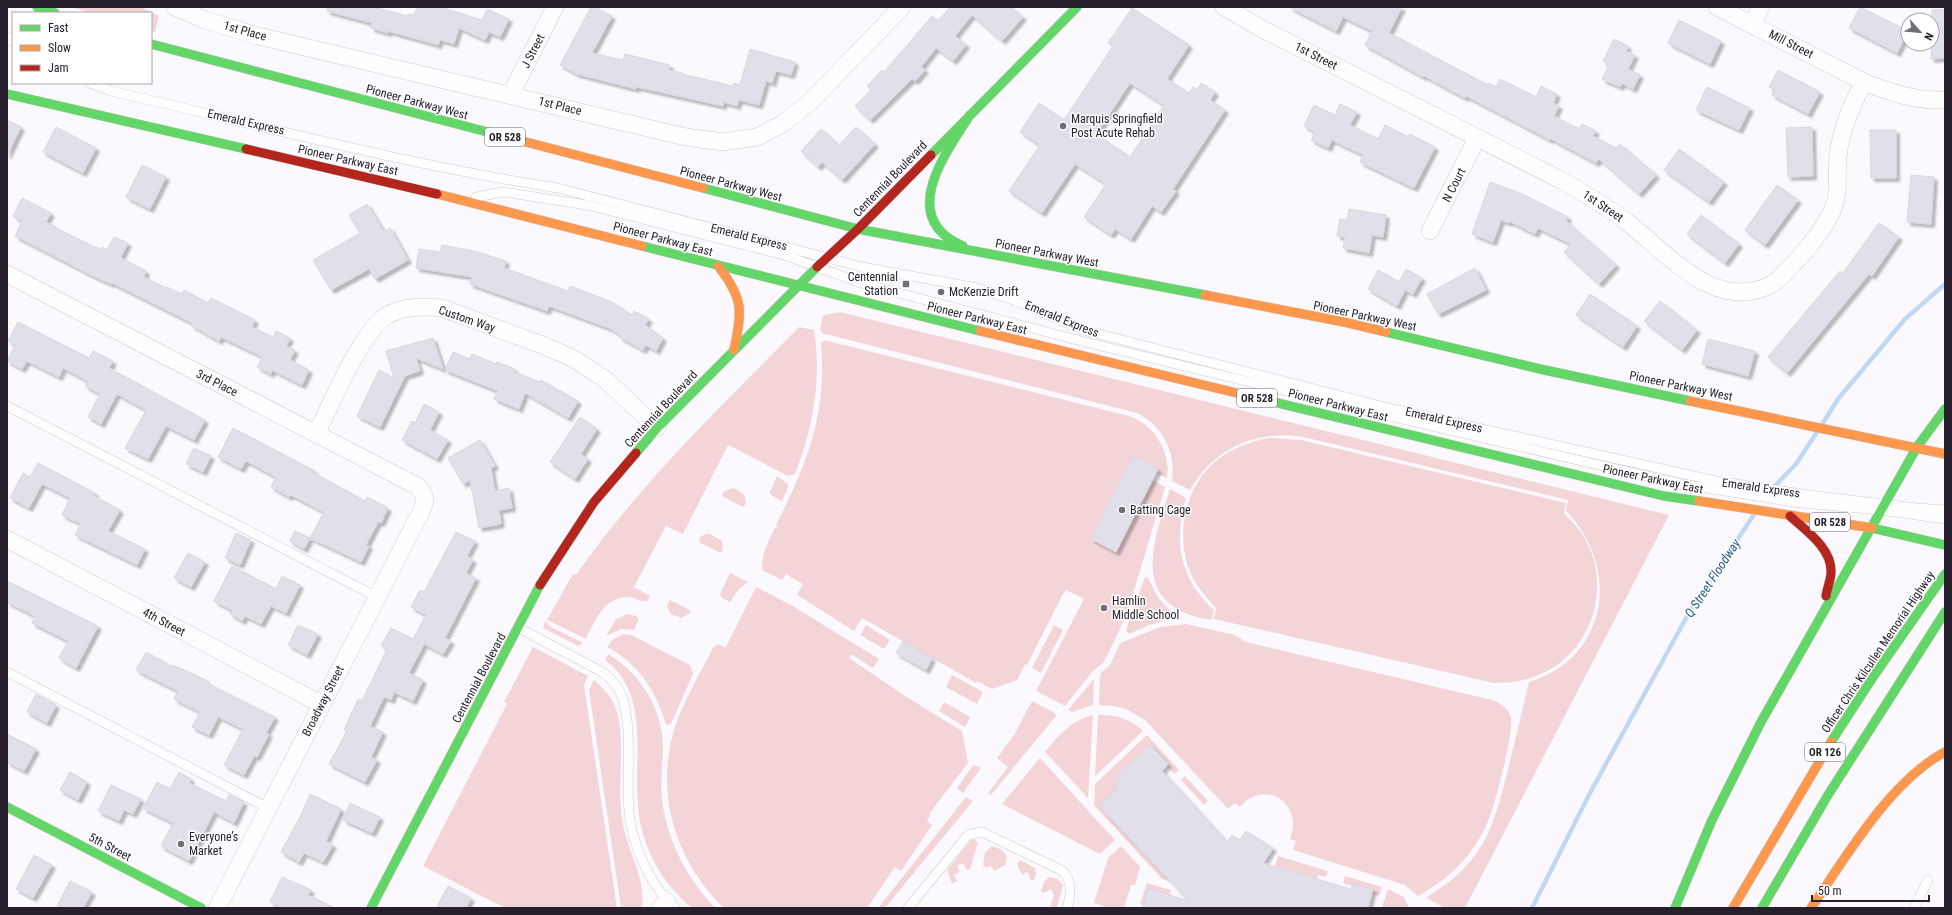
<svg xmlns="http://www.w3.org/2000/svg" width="1952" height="915" font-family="'Roboto Condensed',sans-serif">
  <defs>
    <filter id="shadow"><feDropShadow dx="3.5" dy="3.5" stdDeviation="1" flood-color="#0004"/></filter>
  </defs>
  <rect width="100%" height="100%" fill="#fcf9fe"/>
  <path fill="#f3d5d8" d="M72,7H141L159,16L155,32L151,31V13H91Z
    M840,312L1669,515L1465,908H1445L1426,898C1485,861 1493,830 1509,765C1516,738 1522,710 1529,682C1609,658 1621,567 1566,511L1568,500L1303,437C1255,430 1214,448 1190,490L1172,481C1176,452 1163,426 1137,413L822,333L820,329L823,315Z
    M799,327L814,330C822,379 813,428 795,474L788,476L728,445L683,534L666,526L634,587L650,596L648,601C640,603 635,596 627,597C603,598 595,621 586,639L547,620L573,574L576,575C640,483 721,407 799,327Z
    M824,340L1129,416C1154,425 1171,451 1167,478L1156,473L1158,469L1133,457L1091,539L1116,552L1153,480L1165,487L1127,614L1104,662L1092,672L1065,706L1036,691L1084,599L1066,590L1062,596L1027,665L1025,664L1017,680L992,689L977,681L976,683L862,618L854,631L797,595L803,584L786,574L782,580L762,570C761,554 768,542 775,528L777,527L776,525C807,464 827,415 821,344Z
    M1269,438L1301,440L1566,503L1564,513C1570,520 1577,526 1582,534C1612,580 1596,645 1547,671C1530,680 1513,683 1494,683L1214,619L1216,608C1207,598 1198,588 1192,576C1173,536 1185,480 1224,455C1238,446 1253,441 1269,438Z
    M777,476L788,484V488L782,501L771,495L770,492Z
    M733,488C742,491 748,497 745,506L743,507L722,496L723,492Z
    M1170,489L1186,498C1173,542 1180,579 1214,610L1212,620C1203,618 1193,617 1185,613C1131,590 1158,530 1170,489Z
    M705,534H710L722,541L723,548L721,553L699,542L700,537Z
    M730,573L748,582L739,589L730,602L722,598L720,594Z
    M1145,577L1148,578L1159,599L1173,613L1171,619L1149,625L1129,634L1126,630Z
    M756,587L791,605L879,659L873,668L851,654L849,658L905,696L962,731L968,763L929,814L930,815L927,821L932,825L901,871L895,867L867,908H724C676,862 655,795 674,730C683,702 699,675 713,648L717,644L726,647Z
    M670,600L690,610V613L681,618L671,614L667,606Z
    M628,614L636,616L639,619L634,630L621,629L606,636L616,619Z
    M546,621L549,626L583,643L578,646L545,629L543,627Z
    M1186,624L1235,635L1246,642L1492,700C1501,703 1509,709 1511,718C1514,731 1495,804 1489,819C1484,831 1478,841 1471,851C1457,871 1439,884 1418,896L1405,885L1293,850L1296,841L1290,839C1304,803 1265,778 1240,807L1235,803L1228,809L1145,720L1126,709L1114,706L1099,705L1100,674L1110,665L1120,644L1123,642L1160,627Z
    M866,625L890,640L884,649L860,635Z
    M1054,625L1063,630L1041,673L1032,668Z
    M623,634L631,635L690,665L693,674L671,724L666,725C657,692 638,663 607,647L612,640Z
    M533,647L588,676L584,685L617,908H505L423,866L507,704L504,702Z
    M608,654C641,674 664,710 663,750C662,769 660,788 663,807C670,846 688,879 715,908H692L690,906C660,881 641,845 638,806C633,757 651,694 605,660Z
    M952,675L983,692L977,704L946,687Z
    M1094,679L1093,705L1072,712L1068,710Z
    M594,680C605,689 613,699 617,712C626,746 616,790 623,825C629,855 646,877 642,908H621L589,690Z
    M1032,701L1055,713L1056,716L991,795L988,793L1008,767L997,758L1014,735Z
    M944,702L970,717L965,727L939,711Z
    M1093,715L1088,798L1045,752C1059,735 1070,721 1093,715Z
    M1098,715C1116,714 1130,719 1143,731L1095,776Z
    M1147,735L1179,770L1174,774L1167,766L1168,764L1150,745L1117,775L1121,779L1115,784L1118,787L1099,806L1165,876L1174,882L1162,879L1094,805L1095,784Z
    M1040,758L1115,840L1100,854L1002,804Z
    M973,765L981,768L963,793L957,788Z
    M1185,776L1208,801L1204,805L1181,780Z
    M966,797L973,801L885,908H878Z
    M974,839L978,843L970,869L967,870L963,863L957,866L960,872L954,875L957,881L952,884L947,870L971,840Z
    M1121,846L1140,867L1135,885H1131L1124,908H1109L1094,903L1108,858Z
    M991,847C997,846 1004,851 1007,857L1005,865L994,871L991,866L986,868L983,865L985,853Z
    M1278,856L1328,871L1326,877L1318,875L1317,879L1275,866Z
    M1020,860L1035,868L1036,874L1034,880H1031L1027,872L1022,875L1017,864Z
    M1345,876L1382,887L1379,896L1372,894L1373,889L1353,883L1352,886L1343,883Z
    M1049,877L1058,879L1063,885L1057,908H1050L1054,895L1051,889L1043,893L1041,891L1044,882Z
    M1147,883L1171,890L1169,895L1143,905L1140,904Z
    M1388,889L1404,897L1409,908H1382Z"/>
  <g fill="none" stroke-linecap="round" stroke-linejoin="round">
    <path stroke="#c0d8f3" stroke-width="4.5" d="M1823,423L1838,399L1905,319L1945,284
      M1772,489L1796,464L1817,432
      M1532,908L1590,793L1690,611L1753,516"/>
  </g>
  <path fill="#e1e0ea" stroke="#d8d7e0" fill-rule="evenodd" filter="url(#shadow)" d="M328,7H374L407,16L408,14L414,15L417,7H440L482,20L487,9L509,19L500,37L489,32L485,40L459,28L454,44L440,40L438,45L388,31V33L371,28L372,23L327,11Z
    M591,7H594L612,16L592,53L623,60L625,54L670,65L669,70L682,73V74L733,86L734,83L740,85L750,49L795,62L791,75L776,71L772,83L766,81L759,105L739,100L737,106L724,102L723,106L637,87L636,89L577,74L560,65Z
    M950,7H1011L1023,17L1002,41L972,15L955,36L966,45L953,61L936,48L921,67L925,70L915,81L912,79L870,120L855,106L871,90L867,86L882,70L884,72L932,16L938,21Z
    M1289,7H1402L1389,33L1488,85L1489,83L1496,87L1500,79L1536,97L1541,86L1557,94L1553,103L1559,106L1554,116L1579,129L1582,124L1596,131L1593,136L1616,148L1620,144L1656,175L1639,194L1599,159L1596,163L1551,139L1550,140L1466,96L1465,98L1424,76L1423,77L1365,45L1372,31L1343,17L1336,31Z
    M1860,7L1908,31L1897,53L1849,28Z
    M1132,8L1189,45L1167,79L1189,93L1193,87L1197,90L1201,83L1215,92L1210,100L1225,110L1173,189L1176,191L1161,212L1152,206L1131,239L1115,229L1111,235L1084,217L1106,184L1075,164L1042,213L1009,191L1040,145L1020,132L1039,103L1064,120L1113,46L1108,43ZM1130,83L1164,105L1130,157L1096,134Z
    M1945,9V58L1931,59L1932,10Z
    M1679,20L1721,41L1710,64L1668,43Z
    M1614,39L1628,46L1626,51L1635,55L1628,69L1640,75L1633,89L1622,83L1620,87L1602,79L1609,65L1603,61Z
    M1778,70L1820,92L1808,114L1772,95L1775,90L1769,87Z
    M1707,87L1750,108L1739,130L1696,110Z
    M1340,104L1357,112L1350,125L1378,139L1385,125L1408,137L1410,134L1435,147L1414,188L1360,162L1363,155L1332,140L1328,148L1311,140L1315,132L1304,126L1314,105L1335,115Z
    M7,120L21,127L7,156Z
    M56,127L96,148L83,173L43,152Z
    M856,127L875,144L842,180L822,162L818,167L801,151L821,129L839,145Z
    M1812,127L1813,176L1788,177L1786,128Z
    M1870,130H1896V178H1871Z
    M1679,149L1724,182L1709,202L1664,170Z
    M142,165L166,177L150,209L126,197Z
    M1911,175L1934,177L1931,224L1907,222Z
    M1490,182L1520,193L1568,217L1566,221L1616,265L1599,284L1564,252L1571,244L1538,228L1535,234L1509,221V223L1501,220L1493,242L1472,234Z
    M1777,185L1798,200L1765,245L1745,230Z
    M22,198L51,213L46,222L55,226L54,227L101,250L102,247L107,250L114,237L128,243L121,257L123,259L146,271L144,277L166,288L167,287L182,294L184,290L208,303L211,298L255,320L252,327L273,337L276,331L290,338L286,346L295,350L290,360L309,370L302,385L272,370L271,374L257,367L263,357L221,337L219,341L191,325L192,323L112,283L111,284L89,274L15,236L22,221L13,216Z
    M367,204L384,232L390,228L408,260L375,279L369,269L331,290L313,260L360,233L349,215Z
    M1349,209L1386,215L1383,237L1372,235L1369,253L1343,248L1345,237L1337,236L1340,219L1347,220Z
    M1701,215L1739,244L1725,263L1687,234Z
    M1879,223L1899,237L1872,276L1869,274L1787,373L1768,357L1840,271L1842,274Z
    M442,245L474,251L506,261L504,268L568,291L570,286L612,302L632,315L634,311L649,319L645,325L663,338L656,351L646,345L643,350L619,337L621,335L609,328L549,306L547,311L470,284L472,277L416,268L419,249L440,252Z
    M1475,268L1486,290L1438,314L1427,294Z
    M1406,269L1422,278L1413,294L1405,290L1397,306L1368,289L1378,270L1399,282Z
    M1590,294L1637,326L1623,347L1576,315Z
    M1660,301L1697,330L1682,350L1644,321Z
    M18,322L89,358L93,351L113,361L109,368L205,420L194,440L166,426L148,459L125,448L146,410L117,394L101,424L88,417L100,394L85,386L88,381L63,368L59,377L27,361L22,369L7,361L15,345L8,341Z
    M433,338L443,369L416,358L420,371L405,376L380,427L357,416L379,370L394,378L386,351Z
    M1708,339L1755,351L1748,376L1702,364Z
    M453,352L470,359L472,354L496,364L497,362L515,369L514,372L540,382L541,380L578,401L568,418L525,393L519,409L494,399L498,391L445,370Z
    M424,404L439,412L430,430L448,440L437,459L402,440L412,421L415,423Z
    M580,417L597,429L581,454L588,459L575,479L550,462Z
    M233,428L315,471L314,473L365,501L367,497L388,508L381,523L378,522L366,545L369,546L361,562L310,538L324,512L291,495L289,497L271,487L276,477L246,461L241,469L218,457Z
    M480,440L495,466L491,468L495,491L509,488L512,508L499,510L501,524L479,528L470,480L463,484L448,458Z
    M194,448L211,456L203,472L186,464Z
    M1133,456L1158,469L1116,552L1091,539Z
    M38,463L95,493L94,496L120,510L108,531L145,549L137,565L75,535L81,524L62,515L70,498L42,484L29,508L10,498L23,473L30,477Z
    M295,531L310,538L304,549L290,541Z
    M456,532L475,541L467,556L473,560L466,573L476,578L445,638L451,641L443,654L424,644L409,673L423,680L413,701L394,692L391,700L384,697L370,726L383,732L371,757L377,760L365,782L329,764L347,731L344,730L358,699L362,701L387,649L381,646L391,628L413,639L426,615L411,607L420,590L424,592Z
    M236,533L251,540L240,565L225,558Z
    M188,553L205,562L191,587L174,578Z
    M232,566L276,589L282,576L300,585L286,613L271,606L261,624L245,616L242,621L230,614L232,610L214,601Z
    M7,581L98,626L76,668L59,658L68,641L32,623L35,616L7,602Z
    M298,625L318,634L307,655L288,645Z
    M903,641L932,658L926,670L896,653Z
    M146,652L173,667V665L206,680L205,682L275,717L266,733L269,734L257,757L254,756L244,775L224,765L243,729L218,717L209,735L192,727L200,712L174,699L178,691L136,670Z
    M36,694L56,705L47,723L27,712Z
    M7,734L36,749L24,771L7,762Z
    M1150,745L1168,764L1162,771L1227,842L1232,835L1240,840L1246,831L1273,848L1263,863L1351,889L1353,883L1373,889L1368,908H1142L1148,888L1189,901L1099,806L1118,787L1115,784L1121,779L1117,775Z
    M70,772L87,782L78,800L60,790Z
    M179,772L191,779L189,783L226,801L229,795L244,802L234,823L214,812L189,861L161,846L173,823L143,808L157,782L170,789Z
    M111,785L141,799L133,814L124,810L119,821L98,811Z
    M310,794L341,809L326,841L333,845L323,862L304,853L299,862L281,852L301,815Z
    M350,803L380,817L372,833L343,820Z
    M34,855L52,865L33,898L16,889Z
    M282,877L311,890L308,895L335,908H282L270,902Z
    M70,881L92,892L83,908H56Z
    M448,886L471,898L466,908H436Z"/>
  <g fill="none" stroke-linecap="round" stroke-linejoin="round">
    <defs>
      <path id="lane" d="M7,37L13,42
        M90,83L111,91C259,125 407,165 558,188L862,267L977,288L1016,301L1083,330L1393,409L1716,481L1809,495L1916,508L1945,510
        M476,197L503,192L587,205L784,255L861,283L1085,342L1410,421L1681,484L1801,503L1881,510L1945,519
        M7,406L377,597
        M519,628L604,673C611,679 619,687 622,697C633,727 626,778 629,811C631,843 651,887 675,908
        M7,672L268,808
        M908,908L968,835L982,832L1063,871C1072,881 1071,896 1067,908
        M1914,908L1928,880"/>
      <path id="street" d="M175,7L205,20L258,36L686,137L723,142L757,137L782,124L809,103L902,7
        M1224,7L1264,30L1561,180C1584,193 1606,206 1627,222C1667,253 1716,314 1772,284C1779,280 1786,271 1792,265C1805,253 1826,226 1833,209C1840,192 1836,174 1838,156C1841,129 1851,106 1864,82
        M1717,7L1864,82C1891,93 1916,101 1945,100
        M1752,25L1761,7
        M511,94L555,7
        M1430,231L1477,138
        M7,274L417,486C426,496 427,499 421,512L217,908
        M316,434C332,404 359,335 386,316C402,306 424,306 442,308L545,346L574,359L606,380L657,428
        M7,539L321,704
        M660,908L667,902"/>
      <path id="fast" d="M37,7L55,13
        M151,44L495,134
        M7,94L246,149
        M931,155L1077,7
        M703,188L858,229L1205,295
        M642,246L980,331
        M963,246C897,218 945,154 970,115
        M1386,332L1540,369L1690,401
        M1245,395L1664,496L1699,501
        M636,453L657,428L817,267
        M1872,528L1945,545
        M1831,742L1871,680L1945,574
        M7,807L201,908
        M371,908L540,585
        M1675,908L1712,820L1761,722L1917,447L1945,409
        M1762,908L1828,795L1945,612"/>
      <path id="slow" d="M495,134L703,188
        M437,194L642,246
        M718,266C744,299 742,310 734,350
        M1205,295L1344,322L1386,332
        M980,331L1245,395
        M1690,401L1945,454
        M1699,501L1872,528
        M1733,908L1831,742
        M1811,908C1846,857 1890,781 1945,752"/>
      <path id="jam" d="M246,149L437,194
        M817,267L858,229L931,155
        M1790,516C1805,530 1832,548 1831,572C1831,580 1827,588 1826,596
        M540,585L594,502L636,453"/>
    </defs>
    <use href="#lane" stroke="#d0cbd3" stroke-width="10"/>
    <use href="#street" stroke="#d0cbd3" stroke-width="18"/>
    <use href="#fast" stroke="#d0cbd3" stroke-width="10"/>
    <use href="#slow" stroke="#d0cbd3" stroke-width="10"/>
    <use href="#jam" stroke="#d0cbd3" stroke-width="10"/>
    <use href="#lane" stroke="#fffeff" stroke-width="9"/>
    <use href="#street" stroke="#fffeff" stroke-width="17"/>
    <use href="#fast" stroke="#63d668" stroke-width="9"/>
    <use href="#slow" stroke="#ff974d" stroke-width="9"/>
    <use href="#jam" stroke="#b3261e" stroke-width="9"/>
  </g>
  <g fill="#726c76" stroke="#fff" stroke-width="1.5">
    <circle cx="1063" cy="126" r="4"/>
    <rect x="902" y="280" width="8" height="8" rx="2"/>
    <circle cx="941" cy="292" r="4"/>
    <circle cx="1122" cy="510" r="4"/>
    <circle cx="1104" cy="608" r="4"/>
    <circle cx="181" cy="844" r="4"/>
  </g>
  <g text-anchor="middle" stroke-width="3" stroke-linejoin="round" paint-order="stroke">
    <g fill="#fff" stroke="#68636b" stroke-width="1">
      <rect x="485" y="128" width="40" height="18" rx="3"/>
      <rect x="1237" y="389" width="40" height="18" rx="3"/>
      <rect x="1810" y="513" width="40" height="18" rx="3"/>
      <rect x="1805" y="743" width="40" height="18" rx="3"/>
    </g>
    <g font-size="11" font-weight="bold" fill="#27202c">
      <text x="505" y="141">OR 528</text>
      <text x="1257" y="402">OR 528</text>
      <text x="1830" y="526">OR 528</text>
      <text x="1825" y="756">OR 126</text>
    </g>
    <g font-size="12" fill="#27202c" stroke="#fff">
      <text transform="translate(245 31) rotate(16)" y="4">1st Place</text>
      <text transform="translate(1791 44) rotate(27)" y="4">Mill Street</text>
      <text transform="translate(533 51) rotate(-63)" y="4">J Street</text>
      <text transform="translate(1316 56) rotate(27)" y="4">1st Street</text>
      <text transform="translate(417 102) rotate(15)" y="4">Pioneer Parkway West</text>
      <text transform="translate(560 106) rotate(14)" y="4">1st Place</text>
      <text transform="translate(246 122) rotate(13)" y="4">Emerald Express</text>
      <text transform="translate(348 160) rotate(13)" y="4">Pioneer Parkway East</text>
      <text transform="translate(890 179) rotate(-46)" y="4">Centennial Boulevard</text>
      <text transform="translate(731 184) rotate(15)" y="4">Pioneer Parkway West</text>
      <text transform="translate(1454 185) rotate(-63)" y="4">N Court</text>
      <text transform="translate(1603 206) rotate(34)" y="4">1st Street</text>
      <text transform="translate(749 237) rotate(14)" y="4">Emerald Express</text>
      <text transform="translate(663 239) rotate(15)" y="4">Pioneer Parkway East</text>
      <text transform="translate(1047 253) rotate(11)" y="4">Pioneer Parkway West</text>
      <text transform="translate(1365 316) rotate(12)" y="4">Pioneer Parkway West</text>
      <text transform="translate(977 318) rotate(14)" y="4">Pioneer Parkway East</text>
      <text transform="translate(467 319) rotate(19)" y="4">Custom Way</text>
      <text transform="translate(1062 319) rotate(22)" y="4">Emerald Express</text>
      <text transform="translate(217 383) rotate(27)" y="4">3rd Place</text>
      <text transform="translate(1681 386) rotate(12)" y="4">Pioneer Parkway West</text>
      <text transform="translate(1338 405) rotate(14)" y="4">Pioneer Parkway East</text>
      <text transform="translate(661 409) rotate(-47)" y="4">Centennial Boulevard</text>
      <text transform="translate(1444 420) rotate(13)" y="4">Emerald Express</text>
      <text transform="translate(1653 479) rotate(12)" y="4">Pioneer Parkway East</text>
      <text transform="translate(1761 488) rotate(8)" y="4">Emerald Express</text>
      <text transform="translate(164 622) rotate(28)" y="4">4th Street</text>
      <text transform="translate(1878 652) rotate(-56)" y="4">Officer Chris Kilcullen Memorial Highway</text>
      <text transform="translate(479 678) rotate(-62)" y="4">Centennial Boulevard</text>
      <text transform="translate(323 701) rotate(-63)" y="4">Broadway Street</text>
      <text transform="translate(110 847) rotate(28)" y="4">5th Street</text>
    </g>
    <g font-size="12" fill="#27202c" stroke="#fff" text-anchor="start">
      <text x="1071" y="123">Marquis Springfield<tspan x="1071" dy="14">Post Acute Rehab</tspan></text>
      <text x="898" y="281" text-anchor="end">Centennial<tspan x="898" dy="14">Station</tspan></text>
      <text x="949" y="296">McKenzie Drift</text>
      <text x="1130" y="514">Batting Cage</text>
      <text x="1112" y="605">Hamlin<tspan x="1112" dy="14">Middle School</tspan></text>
      <text x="189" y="841">Everyone’s<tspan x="189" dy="14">Market</tspan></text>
    </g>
    <g font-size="13" font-style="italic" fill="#275a89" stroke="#fff">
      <text transform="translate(1712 578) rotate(-57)" y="5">Q Street Floodway</text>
    </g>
  </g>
  <rect width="1952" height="915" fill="none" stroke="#27202c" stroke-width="16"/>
  <rect x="12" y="12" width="140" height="72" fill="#ffffff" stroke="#a9a6ab"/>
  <rect x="20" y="25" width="20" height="6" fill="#63d668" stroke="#a9a6ab"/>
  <text x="48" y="32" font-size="12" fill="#27202c">Fast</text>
  <rect x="20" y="45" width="20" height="6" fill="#ff974d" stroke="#a9a6ab"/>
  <text x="48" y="52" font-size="12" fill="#27202c">Slow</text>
  <rect x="20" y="65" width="20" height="6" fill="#b3261e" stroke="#a9a6ab"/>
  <text x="48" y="72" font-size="12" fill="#27202c">Jam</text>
  <g transform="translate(1920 32) rotate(117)"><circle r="19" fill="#ffffff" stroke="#a9a6ab"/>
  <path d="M0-3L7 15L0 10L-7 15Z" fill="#726c76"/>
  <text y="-6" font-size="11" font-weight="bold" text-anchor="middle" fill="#27202c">N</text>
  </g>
  <path d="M1812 895v6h117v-6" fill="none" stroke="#27202c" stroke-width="2"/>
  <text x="1818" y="895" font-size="12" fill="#27202c" stroke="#ffffff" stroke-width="3" paint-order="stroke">50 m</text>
</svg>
